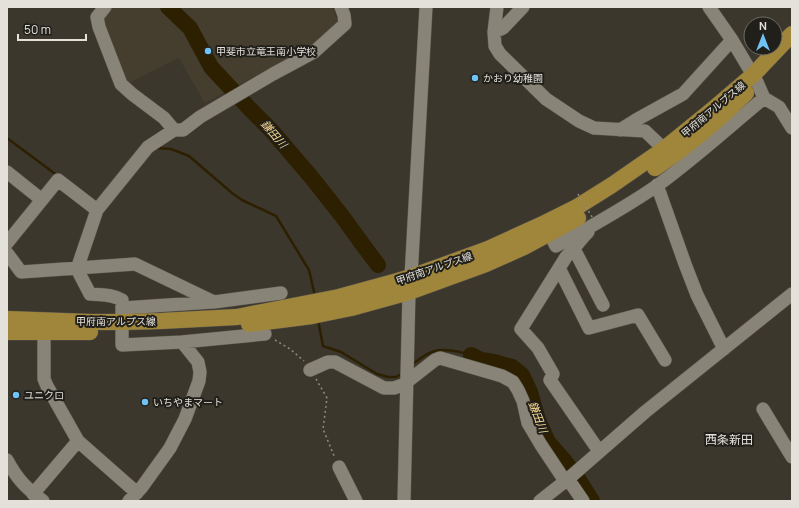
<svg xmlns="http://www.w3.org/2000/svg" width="799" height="508" font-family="Manrope,'Noto Sans JP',sans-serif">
  <rect width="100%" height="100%" fill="#3c372d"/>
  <path fill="#453e2e" d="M111,7H332L339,23L315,45L205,103L179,58L129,83L124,80L100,13Z"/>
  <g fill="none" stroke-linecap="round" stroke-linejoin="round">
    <path stroke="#2d2000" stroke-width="2.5" d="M7,138L58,176
      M155,148L171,149L189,156L232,193L242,200L276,216L309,270L315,296
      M318,320L323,346L341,352L377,374L388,377H396L403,373
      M411,365C419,360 426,353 435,351C450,347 479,357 494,362"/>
    <path stroke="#2d2000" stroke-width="16" d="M168,7L190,28L211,67L251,110L271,130L312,178L342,216L363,245L378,265
      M471,355L481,360L494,362L512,367L522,375L530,392L538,420L548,442L563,459L577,477L592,501"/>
    <defs>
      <path id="minor" d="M105,7L97,17L99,27L121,84L132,94L164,118L174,130
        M497,7L494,32L495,46L500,54L546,99L579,121L594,128L645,131L664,149
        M709,7L732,40L757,82L764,98L779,107L792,128
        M494,32L503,28L523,7
        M620,130L636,120L683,94L732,40
        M7,172L42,200
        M657,185L685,264L697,295L724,349
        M545,224L556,246C590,227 625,208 658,185C695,158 729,127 764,98
        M588,232C580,240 574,249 566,257L521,329L538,348L553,374L550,380L599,451
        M7,243L58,180L97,210
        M574,249L603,305
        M7,253L21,272L135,264L214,302L281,293
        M559,268L589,328L638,315L665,360
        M123,308L213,302
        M44,332V379L47,386L78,441L137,493
        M182,342L265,334
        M310,370L328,362H335L384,388H394L403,385L435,360L440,358L502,376L513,382L518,390L523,401L528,423L541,445L565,481
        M763,409L792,457
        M7,460C17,479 26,488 43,501
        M339,467L356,501
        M568,479L583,501
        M33,494L78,441
        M129,501L142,487L170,448L185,419L199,381L200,372L198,362L182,342L122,345V300C112,294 101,295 90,294L77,269L97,210L148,147L174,130H183L200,117L273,74L314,52L345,24L344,15L341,7
        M404,501L409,292L411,277L426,7
        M540,501L568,479L645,412L792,294"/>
      <path id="major" d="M655,168C688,146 718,121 746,93
        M7,319L90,322H123L161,321L237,317L339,297L394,282L411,277L488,249L545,223L577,207L612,185L664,149L712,110L753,75L792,34
        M249,324L312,316L351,308L409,292L486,264L524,247L578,218
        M7,332H90"/>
    </defs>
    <use href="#minor" stroke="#59554c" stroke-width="14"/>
    <use href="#major" stroke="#59554c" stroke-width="17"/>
    <path stroke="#8f8b82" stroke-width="1.5" stroke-dasharray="2 3" stroke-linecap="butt" d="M275,340L290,349L304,361
      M316,379L327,398L323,429L335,458"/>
    <use href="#minor" stroke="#898478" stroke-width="13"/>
    <use href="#major" stroke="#a0863b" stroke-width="16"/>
    <path stroke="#8f8b82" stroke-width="1.5" stroke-dasharray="2 3" stroke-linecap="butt" d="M578,194L594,220"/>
  </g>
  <g fill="#6fc2f4" stroke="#211f1a" stroke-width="1.5">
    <circle cx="208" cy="51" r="4"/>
    <circle cx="475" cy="78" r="4"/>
    <circle cx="16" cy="395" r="4"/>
    <circle cx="145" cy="402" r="4"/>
  </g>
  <g text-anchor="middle" stroke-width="4" stroke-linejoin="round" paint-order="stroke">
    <g font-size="10" fill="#e4e1da" stroke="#211f1a" text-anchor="start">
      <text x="216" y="55">甲斐市立竜王南小学校</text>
      <text x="483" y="82">かおり幼稚園</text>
      <text x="24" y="399">ユニクロ</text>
      <text x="153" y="406">いちやまマート</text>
    </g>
    <g font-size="10" fill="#e4e1da" stroke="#211f1a">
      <text transform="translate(713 109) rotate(-40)" y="4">甲府南アルプス線</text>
      <text transform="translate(434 268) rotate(-19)" y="4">甲府南アルプス線</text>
      <text x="116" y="325">甲府南アルプス線</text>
    </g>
    <g font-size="11" font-style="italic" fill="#f8d992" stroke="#211f1a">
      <text transform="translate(274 134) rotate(49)" y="4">鎌田川</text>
      <text transform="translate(538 417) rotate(69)" y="4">鎌田川</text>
    </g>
    <g font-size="12" fill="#e4e1da" stroke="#211f1a">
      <text x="729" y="444">西条新田</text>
    </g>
  </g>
  <rect width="799" height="508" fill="none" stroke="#e4e1da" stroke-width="16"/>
  <g transform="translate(763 36)"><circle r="19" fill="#211f1a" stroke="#6f6d67"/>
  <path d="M0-3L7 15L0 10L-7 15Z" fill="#6fc2f4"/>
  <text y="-6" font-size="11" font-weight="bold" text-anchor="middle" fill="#e4e1da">N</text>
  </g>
  <path d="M18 34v6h68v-6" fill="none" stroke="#e4e1da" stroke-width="2"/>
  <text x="24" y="34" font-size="12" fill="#e4e1da" stroke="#211f1a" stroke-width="3" paint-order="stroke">50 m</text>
</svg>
